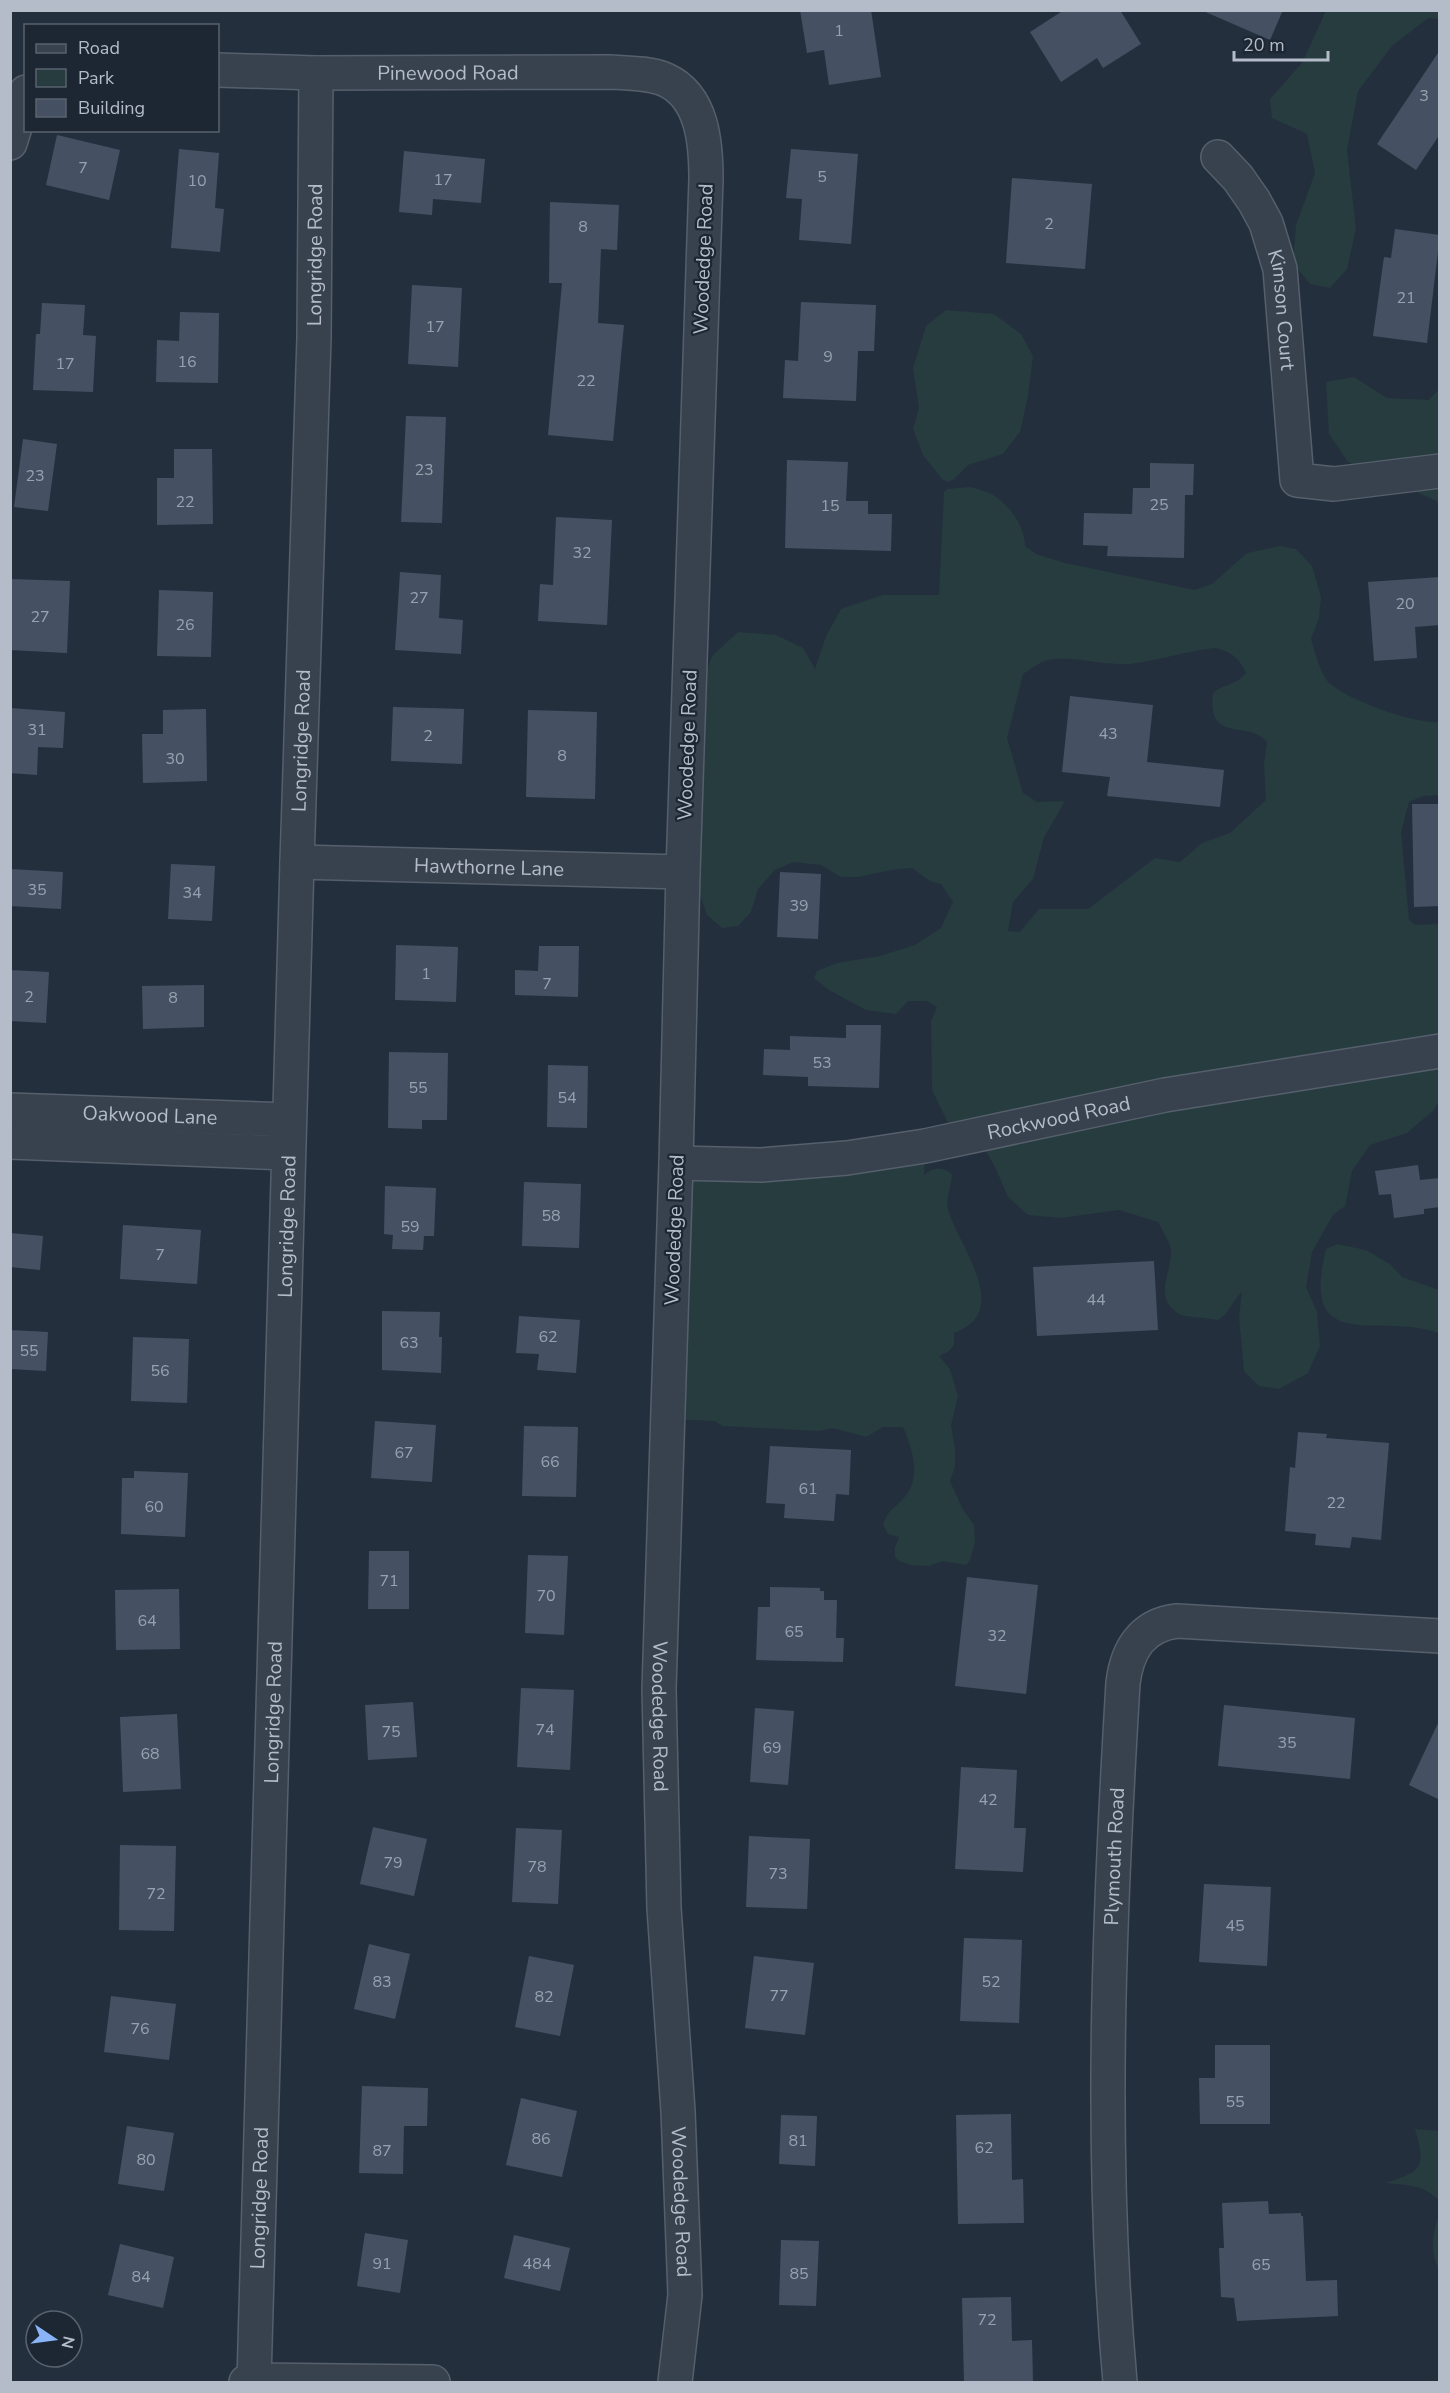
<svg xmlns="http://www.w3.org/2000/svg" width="1450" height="2393" font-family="'Nunito Sans',sans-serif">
  <rect width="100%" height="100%" fill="#242f3e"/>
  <path fill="#263c3f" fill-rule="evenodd" d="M1326,11H1439V19L1428,18L1392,46L1358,91L1347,150L1356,229L1347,269L1330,288L1310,284L1293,263L1296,225L1315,173L1307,134L1272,118L1270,99L1302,63Z
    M946,310L994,314L1021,334L1033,356L1028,396L1020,432L1003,454L968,465L954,479L948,482L942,479L923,455L913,429L919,408L913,368L926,326Z
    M1354,377L1387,398L1429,400L1439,389V502L1348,462L1329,434L1326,382Z
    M970,487C977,489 986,491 993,495C1009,504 1025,527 1025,546L1036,554L1065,563L1195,590L1212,584L1247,553L1280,546L1296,549L1312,566L1321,597L1319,618L1311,639C1315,651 1319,669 1326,679C1339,698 1417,725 1440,722L1439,795L1423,796L1409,802L1401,832L1409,920L1416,925L1439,924V1101L1434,1110L1407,1133L1370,1145L1352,1171L1345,1206L1333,1215L1312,1252L1306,1287L1317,1312L1320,1346L1308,1373L1279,1389L1259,1386L1244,1371L1239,1317L1242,1292C1232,1301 1229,1314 1218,1320C1209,1318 1187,1317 1181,1315C1152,1299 1171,1275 1171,1252C1171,1243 1162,1230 1158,1222L1119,1210L1061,1218L1028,1215L1008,1197L995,1167L977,1135L948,1123L932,1090L931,1021L937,1007L927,1001H908L896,1014L866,1010L829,990L814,978L817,971L837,963L880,956L915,945L941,928L953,902L941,884L930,881L912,868L891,870L858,877H841L821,865L793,862L775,870L758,889L751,912L738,926L722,928L707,915L696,883L687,723L712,656L738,632L776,635L803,648L815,669L826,636L841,609L883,595H939L944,492L947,489ZM1215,648C1232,652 1239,658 1246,673C1237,685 1223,684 1213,693C1206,745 1250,719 1267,742L1264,765L1266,800L1230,833L1202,843L1180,862L1155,858L1088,909H1039L1020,932L1008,931L1013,902L1033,879L1044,837L1065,801L1037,802L1023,793L1007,738L1023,674C1030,670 1039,662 1048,660C1077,655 1107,668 1137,663C1163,659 1188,651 1215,648Z
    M925,1146L924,1175C933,1167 942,1167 952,1174C952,1184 945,1200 948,1210C960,1248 1013,1312 954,1333V1345L948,1352L939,1356L950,1369L958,1396L951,1425L955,1449V1467L950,1481L962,1508L974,1525L975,1543L970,1560L966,1565L942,1561L929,1566L911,1565L899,1561L895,1557V1547L899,1537L888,1534L883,1525C889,1508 892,1511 903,1499C922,1479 913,1450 903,1427H883L866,1437L833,1428L819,1431L723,1426L714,1421L668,1419L676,1163Z
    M1337,1244L1366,1250L1390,1264L1402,1277L1439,1290V1333C1379,1311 1299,1358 1326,1249Z
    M1415,2129L1439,2131V2201C1425,2184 1405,2185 1385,2183C1423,2171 1426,2168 1415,2129Z
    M1439,2215V2270C1430,2253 1432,2232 1439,2215Z"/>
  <path fill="#455162" d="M800,10H871L881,77L829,85L824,50L807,53Z
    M1064,10H1120L1141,44L1103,68L1097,58L1061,82L1030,32Z
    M1201,10H1283L1270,40Z
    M1440,50V134L1416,170L1377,144Z
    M57,135L120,150L109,200L46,185Z
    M179,149L219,153L215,208L224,209L220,252L171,248Z
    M791,149L858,154L851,244L799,240L802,199L786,198Z
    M404,151L485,159L481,203L433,199L432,215L399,212Z
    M1012,178L1092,184L1085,269L1006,263Z
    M550,202L619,205L617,250L601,249L598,323L624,325L613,441L548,435L562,283H549Z
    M1395,229L1440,235L1427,343L1373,336L1384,257L1391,258Z
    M412,285L462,288L458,367L408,364Z
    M801,302L876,305L874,351H858L856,401L783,398L785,360L798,361Z
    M42,303L85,305L83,335L96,336L93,392L33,390L36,334H40Z
    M180,312L219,313L218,383L156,382L157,340L179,341Z
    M406,416L446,417L442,523L401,522Z
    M23,439L57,444L48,511L14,507Z
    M174,449H212L213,524L157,525V478H174Z
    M787,460L848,462L846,501H868V514H892L891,551L785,548Z
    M1150,463L1194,464L1193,495H1185L1184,558L1107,556L1108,546L1083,545L1084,513L1132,514L1133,488H1150Z
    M556,517L612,520L607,625L538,621L540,584L553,585Z
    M400,572L441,575L439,618L463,620L461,654L395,650Z
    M1440,577V625L1415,627L1417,658L1374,661L1368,582Z
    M10,579L70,581L67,653L10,650Z
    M159,590L213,592L211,657L157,656Z
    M1070,696L1153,705L1147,762L1224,770L1220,807L1107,796L1110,777L1062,772Z
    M393,707L464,709L462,764L391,761Z
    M10,708L65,712L63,748L38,747L37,775L10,773Z
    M206,709L207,781L143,783L142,734H163V710Z
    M528,710L597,712L595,799L526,797Z
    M1412,804H1440V906L1414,907Z
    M171,864L215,866L212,921L168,919Z
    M10,869L63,872L61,909L10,906Z
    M780,872L821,874L818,939L777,937Z
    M396,945L458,947L456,1002L395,1000Z
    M539,946H579L578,997L515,995V970L538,971Z
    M10,970L49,972L46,1023L10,1021Z
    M204,985V1027L143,1029L142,986Z
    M846,1025H881L879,1088L808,1086V1077L763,1075L764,1049L790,1050V1036L846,1038Z
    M389,1052L448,1053L447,1120H422V1129L388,1128Z
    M548,1065L588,1066L587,1128L547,1127Z
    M1418,1165L1420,1180L1440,1178V1207L1424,1209V1214L1394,1218L1391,1194L1379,1195L1375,1171Z
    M524,1182L581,1184L579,1248L522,1246Z
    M385,1186L436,1188L434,1236H424L423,1250L392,1249L393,1235L384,1234Z
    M123,1225L201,1230L197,1284L120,1279Z
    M10,1233L43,1236L40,1270L10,1267Z
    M1154,1261L1158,1330L1037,1336L1033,1267Z
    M382,1311L440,1312L439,1337H442L441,1373L382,1370Z
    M519,1316L580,1320L576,1373L537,1370L539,1354L516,1353Z
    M10,1330L48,1332L46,1371L10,1369Z
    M133,1337L189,1339L187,1403L131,1401Z
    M375,1421L436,1425L432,1482L371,1478Z
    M524,1426L578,1427L576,1497L522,1496Z
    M1298,1432L1327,1434L1326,1438L1389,1443L1381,1540L1352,1537L1350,1548L1315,1545L1316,1534L1285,1531L1290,1467L1295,1468Z
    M770,1446L851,1450L849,1495L836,1494L834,1521L784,1518L785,1504L766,1503Z
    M134,1471L188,1473L185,1537L121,1534L122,1478H134Z
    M369,1551H409V1609H368Z
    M528,1555L568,1556L564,1635L525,1633Z
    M967,1577L1038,1585L1026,1694L955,1686Z
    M770,1587L820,1588V1591H824V1600H837L836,1638H844L843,1662L756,1660L758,1607H770Z
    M179,1589L180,1649L116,1650L115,1590Z
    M521,1688L574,1690L570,1770L517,1767Z
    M413,1702L417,1757L368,1760L365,1705Z
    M1224,1705L1355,1718L1350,1779L1218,1766Z
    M755,1708L794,1711L788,1785L750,1782Z
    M177,1714L181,1789L123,1792L120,1717Z
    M1440,1719V1800L1409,1785Z
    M961,1767L1017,1770L1014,1828H1026L1023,1872L955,1869Z
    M373,1827L427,1839L414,1896L360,1884Z
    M516,1828L562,1830L558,1904L512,1902Z
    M749,1836L810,1839L807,1909L746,1907Z
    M120,1845L176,1846L174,1931L119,1930Z
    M1204,1884L1271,1887L1267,1966L1199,1962Z
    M964,1938L1022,1940L1019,2023L960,2021Z
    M369,1944L410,1954L395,2019L354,2009Z
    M529,1956L574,1965L560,2036L515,2027Z
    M754,1956L814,1963L805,2035L745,2028Z
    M111,1996L176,2004L169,2060L104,2052Z
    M1215,2045H1270V2124H1200L1199,2078H1215Z
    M362,2086L428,2088L427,2126H404L403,2174L359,2173Z
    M521,2098L577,2111L562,2177L506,2165Z
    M1011,2114L1012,2180L1023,2179L1024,2223L958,2224L956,2115Z
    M781,2115L817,2116L815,2166L779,2164Z
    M127,2126L174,2133L164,2191L118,2184Z
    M1268,2201L1269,2214L1301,2213V2216H1303L1306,2281L1337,2280L1338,2316L1237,2321L1234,2298L1221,2297L1219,2248H1224L1222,2203Z
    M365,2233L408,2240L400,2293L357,2286Z
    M514,2235L570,2248L560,2291L504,2278Z
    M781,2240L819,2241L816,2306L779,2305Z
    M120,2244L174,2257L163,2308L108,2295Z
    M1011,2297L1012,2341L1032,2340L1033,2382H964L962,2298Z"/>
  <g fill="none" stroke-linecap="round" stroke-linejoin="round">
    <defs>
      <g id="street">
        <path id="s1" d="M218,70L316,73L610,72C628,73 650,73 666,80C703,97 706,144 706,179L683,872L676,1163L659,1689L664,1908L678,2111L685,2295L675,2382"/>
        <path d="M10,143L26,92"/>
        <path id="s2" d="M1218,157L1238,178L1254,201L1266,223L1280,269L1297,480L1334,484L1440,471"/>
        <path id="s3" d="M297,862L683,872"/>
        <path id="s4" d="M10,1110L289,1120"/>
        <path d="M10,1142L288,1153"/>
        <path id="s5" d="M676,1163L761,1165L847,1158L925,1146L1165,1095L1440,1051"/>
        <path id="s6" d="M254,2380L297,862L314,338L316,73"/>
        <path d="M246,2382L254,2380L433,2382"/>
        <path id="s7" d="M1120,2382C1099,2150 1109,1916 1123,1683C1127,1650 1142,1625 1177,1621L1440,1636"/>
      </g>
    </defs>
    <use href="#street" stroke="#565f6c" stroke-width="36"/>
    <use href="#street" stroke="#38414e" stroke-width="33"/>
  </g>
  <g text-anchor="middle" stroke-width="4.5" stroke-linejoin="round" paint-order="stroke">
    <g font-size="16" fill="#98a1af">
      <text x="839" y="36">1</text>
      <text x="1424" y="101">3</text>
      <text x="83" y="173">7</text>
      <text x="822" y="182">5</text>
      <text x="443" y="185">17</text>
      <text x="197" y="186">10</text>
      <text x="1049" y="229">2</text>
      <text x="583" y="232">8</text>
      <text x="1406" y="303">21</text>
      <text x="435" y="332">17</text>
      <text x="828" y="362">9</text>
      <text x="187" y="367">16</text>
      <text x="65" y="369">17</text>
      <text x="586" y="386">22</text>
      <text x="424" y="475">23</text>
      <text x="35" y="481">23</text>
      <text x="185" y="507">22</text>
      <text x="1159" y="510">25</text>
      <text x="830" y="511">15</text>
      <text x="582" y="558">32</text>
      <text x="419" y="603">27</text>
      <text x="1405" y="609">20</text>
      <text x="40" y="622">27</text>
      <text x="185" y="630">26</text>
      <text x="37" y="735">31</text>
      <text x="1108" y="739">43</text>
      <text x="428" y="741">2</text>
      <text x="562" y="761">8</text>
      <text x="175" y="764">30</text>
      <text x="37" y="895">35</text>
      <text x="192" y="898">34</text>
      <text x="799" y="911">39</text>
      <text x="426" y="979">1</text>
      <text x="547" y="989">7</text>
      <text x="29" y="1002">2</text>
      <text x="173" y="1003">8</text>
      <text x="822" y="1068">53</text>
      <text x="418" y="1093">55</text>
      <text x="567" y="1103">54</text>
      <text x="551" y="1221">58</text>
      <text x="410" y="1232">59</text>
      <text x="160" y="1260">7</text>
      <text x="1096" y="1305">44</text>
      <text x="548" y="1342">62</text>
      <text x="409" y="1348">63</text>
      <text x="29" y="1356">55</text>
      <text x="160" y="1376">56</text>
      <text x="404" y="1458">67</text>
      <text x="550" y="1467">66</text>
      <text x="808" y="1494">61</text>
      <text x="1336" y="1508">22</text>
      <text x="154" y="1512">60</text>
      <text x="389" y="1586">71</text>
      <text x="546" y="1601">70</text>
      <text x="147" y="1626">64</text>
      <text x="794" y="1637">65</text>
      <text x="997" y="1641">32</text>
      <text x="545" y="1735">74</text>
      <text x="391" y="1737">75</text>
      <text x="1287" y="1748">35</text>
      <text x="772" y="1753">69</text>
      <text x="150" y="1759">68</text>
      <text x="988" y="1805">42</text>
      <text x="393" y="1868">79</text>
      <text x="537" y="1872">78</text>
      <text x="778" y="1879">73</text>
      <text x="156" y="1899">72</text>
      <text x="1235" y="1931">45</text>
      <text x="382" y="1987">83</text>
      <text x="991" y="1987">52</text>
      <text x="779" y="2001">77</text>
      <text x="544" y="2002">82</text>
      <text x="140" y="2034">76</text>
      <text x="1235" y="2107">55</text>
      <text x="541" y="2144">86</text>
      <text x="798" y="2146">81</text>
      <text x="984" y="2153">62</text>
      <text x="382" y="2156">87</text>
      <text x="146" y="2165">80</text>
      <text x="382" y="2269">91</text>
      <text x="537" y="2269">484</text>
      <text x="1261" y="2270">65</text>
      <text x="799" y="2279">85</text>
      <text x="141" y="2282">84</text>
      <text x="987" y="2325">72</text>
    </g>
    <g font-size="20" fill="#b4bcc9" stroke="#1d2633">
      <text dy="7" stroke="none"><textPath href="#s1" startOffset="230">Pinewood Road</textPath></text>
      <text dy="7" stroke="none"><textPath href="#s6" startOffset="2126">Longridge Road</textPath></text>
      <text transform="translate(703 259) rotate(-88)" y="7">Woodedge Road</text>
      <text dy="7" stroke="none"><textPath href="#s2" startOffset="171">Kimson Court</textPath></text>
      <text dy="7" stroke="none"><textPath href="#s6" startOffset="1640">Longridge Road</textPath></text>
      <text transform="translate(687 745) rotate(-88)" y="7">Woodedge Road</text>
      <text dy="7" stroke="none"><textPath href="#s3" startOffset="192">Hawthorne Lane</textPath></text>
      <text dy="7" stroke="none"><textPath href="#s4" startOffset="140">Oakwood Lane</textPath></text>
      <text dy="7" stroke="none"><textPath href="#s5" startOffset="387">Rockwood Road</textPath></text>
      <text dy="7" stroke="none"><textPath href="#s6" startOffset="1154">Longridge Road</textPath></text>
      <text transform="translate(674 1230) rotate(-88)" y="7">Woodedge Road</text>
      <text dy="7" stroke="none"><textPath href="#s6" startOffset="668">Longridge Road</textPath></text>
      <text dy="7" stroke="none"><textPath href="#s1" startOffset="2100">Woodedge Road</textPath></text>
      <text dy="7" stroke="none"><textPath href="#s7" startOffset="526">Plymouth Road</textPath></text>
      <text dy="7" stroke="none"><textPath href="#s6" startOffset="182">Longridge Road</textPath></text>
      <text dy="7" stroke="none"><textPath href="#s1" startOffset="2586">Woodedge Road</textPath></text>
    </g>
  </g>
  <rect width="1450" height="2393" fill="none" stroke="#b4bcc9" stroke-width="24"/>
  <rect x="24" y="24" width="195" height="108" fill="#1d2633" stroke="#59626f" stroke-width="1.5"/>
  <rect x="36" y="44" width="30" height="9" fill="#38414e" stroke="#59626f" stroke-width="1.5"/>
  <text x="78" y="54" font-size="18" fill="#b4bcc9">Road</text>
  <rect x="36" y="69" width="30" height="18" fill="#263c3f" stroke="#59626f" stroke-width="1.5"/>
  <text x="78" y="84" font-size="18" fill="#b4bcc9">Park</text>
  <rect x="36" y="99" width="30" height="18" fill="#455162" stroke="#59626f" stroke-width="1.5"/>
  <text x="78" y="114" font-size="18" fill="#b4bcc9">Building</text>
  <g transform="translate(54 2339) rotate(103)"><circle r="28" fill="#1d2633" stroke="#59626f" stroke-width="1.5"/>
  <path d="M0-4.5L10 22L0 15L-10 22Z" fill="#8ab4f8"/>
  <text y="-9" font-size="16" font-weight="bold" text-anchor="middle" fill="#b4bcc9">N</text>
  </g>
  <path d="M1234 51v9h94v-9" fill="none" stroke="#b4bcc9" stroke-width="3"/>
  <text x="1243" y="51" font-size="18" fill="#b4bcc9" stroke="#1d2633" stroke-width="4.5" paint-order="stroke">20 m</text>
</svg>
